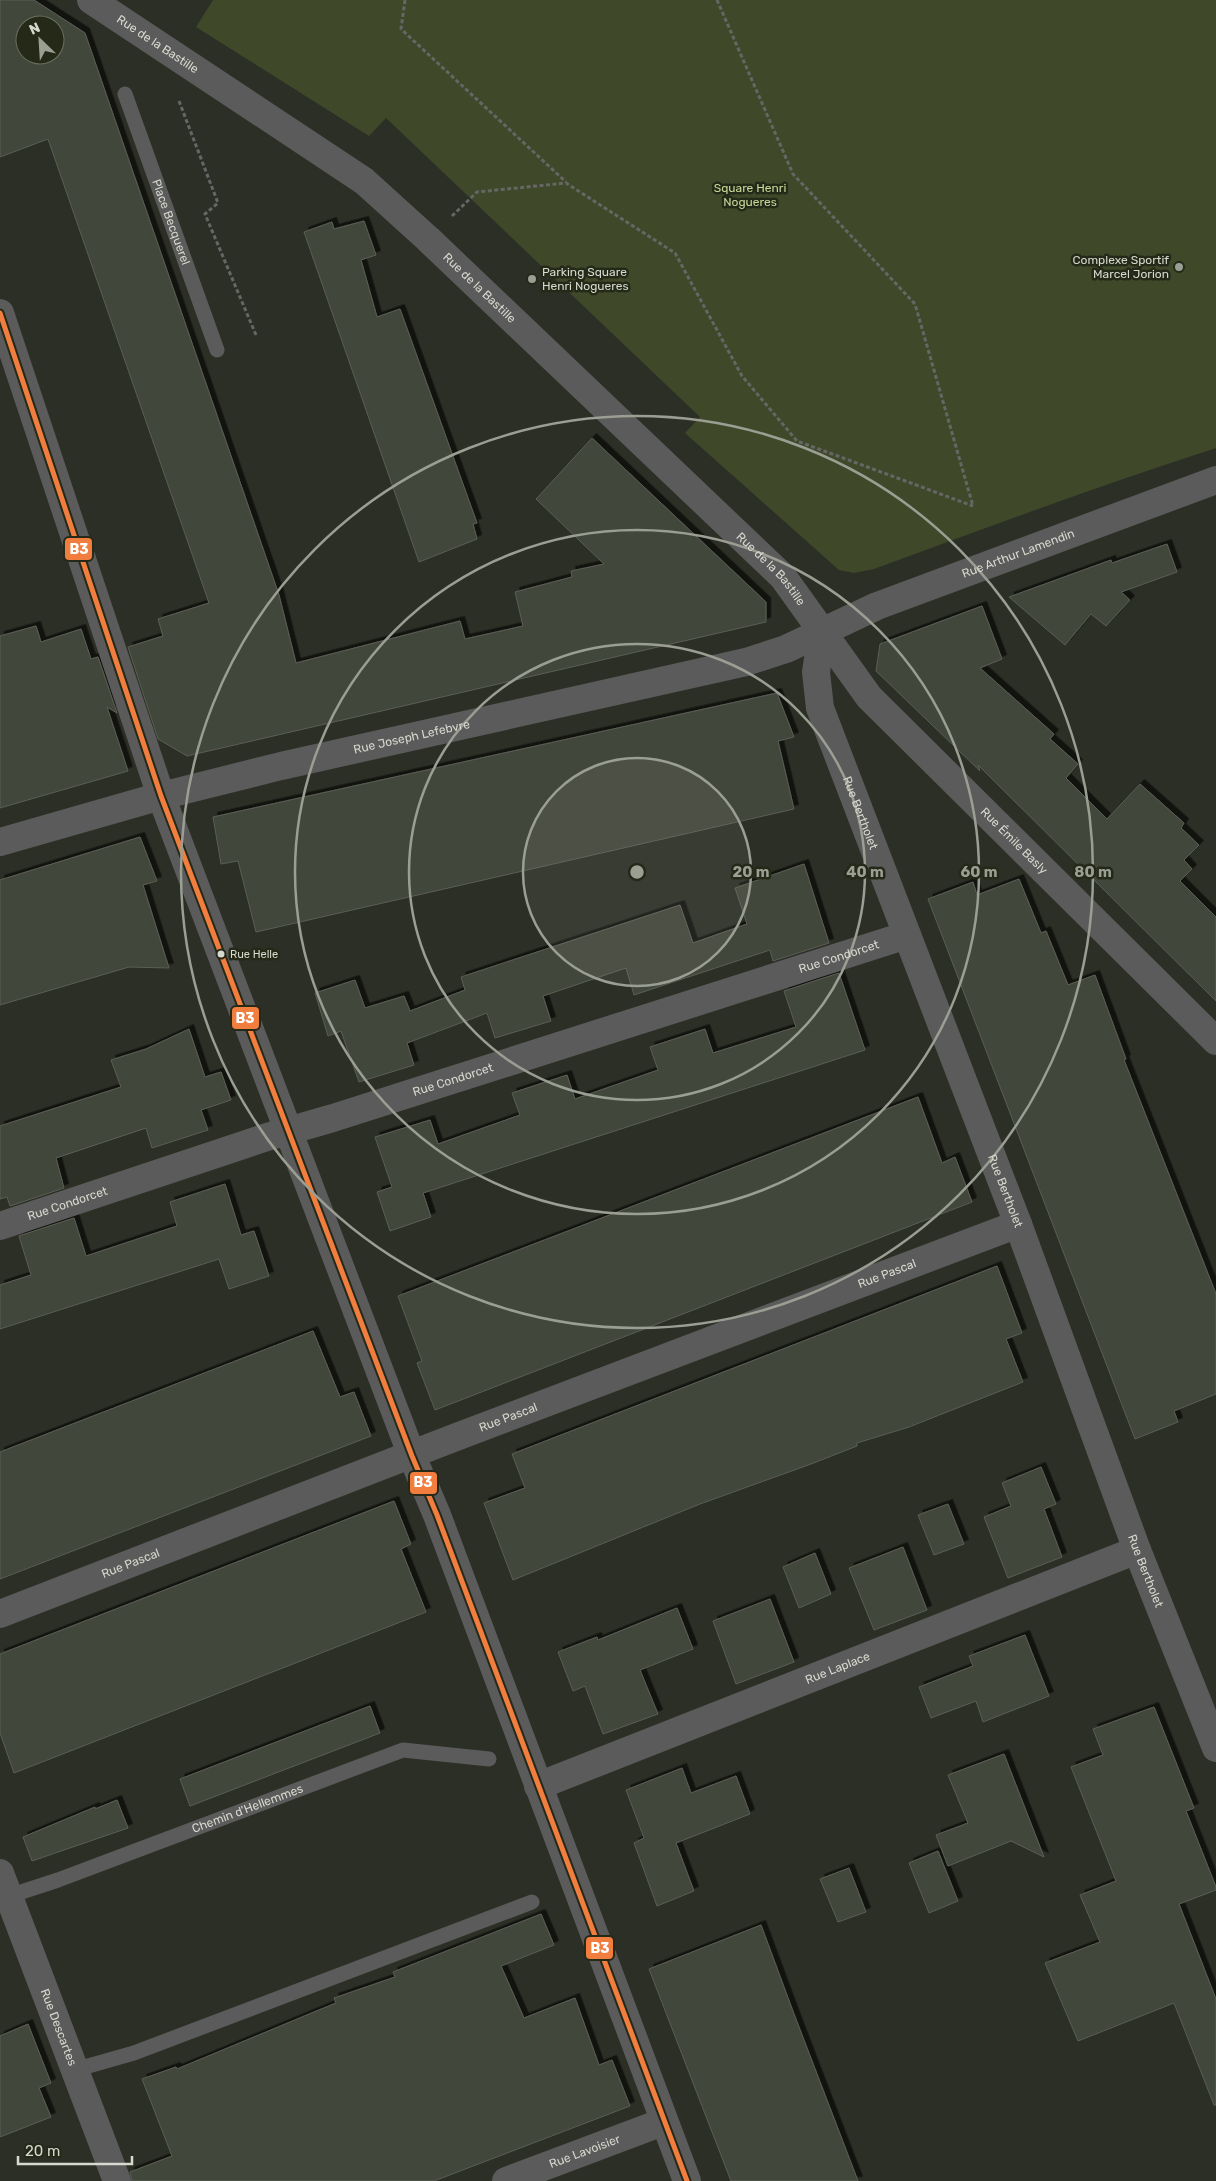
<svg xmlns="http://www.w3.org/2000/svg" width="1216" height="2181" font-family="Rubik,sans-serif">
  <defs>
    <filter id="shadow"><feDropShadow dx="4.5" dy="-4.5" stdDeviation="0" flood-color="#0009"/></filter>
  </defs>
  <rect width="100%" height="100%" fill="#2c2f25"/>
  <path fill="#40482a" d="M213,0H1216V448C1101,485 988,527 874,569L854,573L839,570L685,433L700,417L386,118L369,136L196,27Z"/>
  <path fill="#42463a" stroke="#5b5e55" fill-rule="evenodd" filter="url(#shadow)" d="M0,0H34L85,33L279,595L296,663L460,621L465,639L523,626L515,592L572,577L571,571L604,564L536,499L592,438L766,602V622L187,756L158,739L128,647L163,636L158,619L209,603L48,139L0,157ZM25,25H55V55H25Z
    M364,221L376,255L361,260L377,317L400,309L477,523L473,524L477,539L419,562L304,232L332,222L334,229Z
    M1167,544L1177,572L1121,592L1130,600L1106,626L1091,614L1065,645L1009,597L1111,560L1112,563Z
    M982,606L1002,659L980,668L1054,734L1050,739L1078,764L1066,778L1107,819L1140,784L1184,823L1181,828L1199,845L1184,860L1192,869L1180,881L1216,917V1001L978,765L980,771L876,671L880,644Z
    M36,626L41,642L81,629L91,659L98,657L117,713L107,707L128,771L0,808V636Z
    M777,693L794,737L778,741L794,809L256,932L238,861L221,864L213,817Z
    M140,837L157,881L143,885L169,968L129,967L0,1005V880Z
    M804,864L829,943L773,961L770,950L634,995L626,968L543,996L551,1021L495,1038L487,1013L407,1043L414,1065L359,1082L341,1031L328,1036L315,993L355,980L365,1008L404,996L410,1011L465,990L461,977L680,905L693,943L747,924L735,888Z
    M1019,879L1041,933L1046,931L1068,985L1095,975L1126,1059L1124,1060L1216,1294V1394L1174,1411L1178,1422L1135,1439L928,899L973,882L977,895Z
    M839,973L865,1050L423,1193L431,1217L390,1231L377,1192L392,1187L375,1137L430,1120L438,1144L520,1115L512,1093L567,1075L575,1099L658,1070L650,1047L705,1029L713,1053L796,1027L784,991Z
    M189,1029L205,1077L221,1072L231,1100L201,1110L208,1130L152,1148L146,1128L56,1158L64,1188L10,1206L7,1197L0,1199V1126L121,1087L111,1060L146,1049Z
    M918,1097L942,1163L955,1157L972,1202L435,1410L417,1363L422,1361L398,1296Z
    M225,1184L241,1235L254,1231L269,1276L229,1289L219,1259L0,1329V1285L31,1275L19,1236L74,1218L86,1256L177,1226L170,1202Z
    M997,1266L1022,1333L1006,1339L1023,1382L909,1427L857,1443V1446L811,1464L700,1504L513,1580L484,1503L525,1488L512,1454Z
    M313,1331L340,1397L354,1392L371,1436L0,1579V1452Z
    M1041,1467L1056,1504L1044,1509L1062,1557L1008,1578L984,1517L1011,1506L1002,1483Z
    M394,1501L411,1544L401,1549L426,1612L14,1773L0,1733V1654Z
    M948,1504L964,1544L934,1555L918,1515Z
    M903,1547L927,1610L874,1630L849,1568Z
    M815,1553L831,1594L799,1608L783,1567Z
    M770,1599L794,1662L736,1684L713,1621Z
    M677,1608L693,1649L640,1670L658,1714L603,1734L585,1686L573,1691L558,1652L597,1637L598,1640Z
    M1025,1635L1049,1696L983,1722L976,1701L931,1718L919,1687L973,1666L969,1656Z
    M370,1706L380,1733L190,1806L180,1779Z
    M1154,1707L1194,1808L1186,1811L1216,1887V1890L1179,1904L1216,1999V2105H1214L1174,2003L1078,2041L1045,1963L1100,1942L1080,1895L1116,1881L1071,1767L1103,1755L1093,1729Z
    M1004,1754L1044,1857L1011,1841L948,1866L936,1835L968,1823L948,1775Z
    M682,1768L691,1793L736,1776L750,1814L676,1843L694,1891L657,1906L634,1843L644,1838L626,1790Z
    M117,1800L128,1828L32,1861L23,1837L95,1807V1809Z
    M938,1851L958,1901L929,1913L909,1863Z
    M849,1868L866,1912L838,1922L820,1879Z
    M541,1914L554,1945L501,1966L524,2018L575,1998L599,2065L612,2060L630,2106L434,2181H132L130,2172L172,2156L142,2079L176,2067L177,2069L314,2012L336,2003L334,1998L395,1977L393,1972Z
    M761,1925L794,2014L858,2181H731L649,1969Z
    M28,2024L51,2083L39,2088L51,2117L0,2137V2036Z"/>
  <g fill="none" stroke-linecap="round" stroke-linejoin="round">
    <path stroke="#666765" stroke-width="3" stroke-dasharray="4 2.5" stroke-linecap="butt" d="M405,0L401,29L566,182
      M717,0L793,174L915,304L973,506
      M179,101L218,203L205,214L256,335
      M452,216L477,192L566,183L675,253L742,376L797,441L973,506"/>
    <g stroke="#5b5b5b" stroke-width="15">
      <path id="s1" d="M125,94L217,350"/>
      <path id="s2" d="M9,1896L58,1880L403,1750L489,1759"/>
      <path d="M74,2070L134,2053L532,1902"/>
    </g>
    <g stroke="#5b5b5b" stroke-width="28">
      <path id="s3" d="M91,0L364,181L428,239L783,577L869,697L1216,1041"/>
      <path id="s4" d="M822,632L816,672L820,708L1018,1224L1137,1550L1216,1748"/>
      <path id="s5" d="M0,842L161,796L281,766L746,662L786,649L877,606L1216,480"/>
      <path id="s6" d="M0,1226L267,1137L333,1118L907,935"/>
      <path id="s7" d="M0,1614L451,1439L1018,1224"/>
      <path id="s8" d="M538,1786L1137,1550"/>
      <path id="s9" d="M0,1873L117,2181"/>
      <path id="s10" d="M506,2181L663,2122"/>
    </g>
    <path stroke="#5b5b5b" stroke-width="28" d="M0,313L161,796L412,1456L437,1515L687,2181"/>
    <defs>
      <path id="bus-1" d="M0,313L161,796L412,1456L437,1515L687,2181"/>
    </defs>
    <use href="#bus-1" stroke="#242918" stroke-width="9"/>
    <use href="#bus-1" stroke="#f17d3e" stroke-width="5"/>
  </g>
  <circle cx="637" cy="872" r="114" fill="#9a9e93" fill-opacity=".12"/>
  <g fill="none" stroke="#9a9e93" stroke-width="2.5">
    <circle cx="637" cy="872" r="114"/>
    <circle cx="637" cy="872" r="228"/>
    <circle cx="637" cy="872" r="342"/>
    <circle cx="637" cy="872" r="456"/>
  </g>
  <g fill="#9a9e93" stroke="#242918" stroke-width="2">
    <circle cx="1179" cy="267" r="5"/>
    <circle cx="532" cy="279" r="5"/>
  </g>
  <circle fill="#d6d9ce" stroke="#242918" stroke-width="2" cx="221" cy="954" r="4.5"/>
  <g text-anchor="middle" stroke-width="5" stroke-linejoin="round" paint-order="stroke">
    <g font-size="11" fill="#d6d9ce" stroke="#242918" text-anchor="start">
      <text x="230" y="958">Rue Helle</text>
    </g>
    <g font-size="12" fill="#d6d9ce" stroke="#242918">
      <text dy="4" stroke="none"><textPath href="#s3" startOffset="80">Rue de la Bastille</textPath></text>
      <text dy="4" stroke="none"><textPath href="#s1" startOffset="136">Place Becquerel</textPath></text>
      <text dy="4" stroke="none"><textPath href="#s3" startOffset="485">Rue de la Bastille</textPath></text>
      <text dy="4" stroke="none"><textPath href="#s5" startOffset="1061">Rue Arthur Lamendin</textPath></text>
      <text dy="4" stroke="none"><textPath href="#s3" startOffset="890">Rue de la Bastille</textPath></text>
      <text dy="4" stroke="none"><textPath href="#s5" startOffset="425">Rue Joseph Lefebvre</textPath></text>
      <text dy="4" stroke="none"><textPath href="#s4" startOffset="189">Rue Bertholet</textPath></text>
      <text dy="4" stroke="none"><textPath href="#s3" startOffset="1256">Rue Émile Basly</textPath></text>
      <text dy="4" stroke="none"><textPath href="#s6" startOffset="881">Rue Condorcet</textPath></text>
      <text dy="4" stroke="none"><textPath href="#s6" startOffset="476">Rue Condorcet</textPath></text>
      <text dy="4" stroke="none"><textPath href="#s4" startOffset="594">Rue Bertholet</textPath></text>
      <text dy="4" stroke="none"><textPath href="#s6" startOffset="71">Rue Condorcet</textPath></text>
      <text dy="4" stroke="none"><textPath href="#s7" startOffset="950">Rue Pascal</textPath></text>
      <text dy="4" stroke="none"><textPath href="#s7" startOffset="545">Rue Pascal</textPath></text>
      <text dy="4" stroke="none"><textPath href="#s7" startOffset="140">Rue Pascal</textPath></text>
      <text dy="4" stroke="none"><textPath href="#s4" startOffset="999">Rue Bertholet</textPath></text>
      <text dy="4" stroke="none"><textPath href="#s8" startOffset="322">Rue Laplace</textPath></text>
      <text dy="4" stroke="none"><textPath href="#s2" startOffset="254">Chemin d'Hellemmes</textPath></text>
      <text dy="4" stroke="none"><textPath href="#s9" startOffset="165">Rue Descartes</textPath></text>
      <text dy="4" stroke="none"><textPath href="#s10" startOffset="84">Rue Lavoisier</textPath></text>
    </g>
    <g font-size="12" fill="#c7d898" stroke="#242918">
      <text x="750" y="192">Square Henri<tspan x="750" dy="14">Nogueres</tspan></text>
    </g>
    <g font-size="12" fill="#d6d9ce" stroke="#242918" text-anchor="end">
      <text x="1169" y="264">Complexe Sportif<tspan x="1169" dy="14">Marcel Jorion</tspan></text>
      <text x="542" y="276" text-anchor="start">Parking Square<tspan x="542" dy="14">Henri Nogueres</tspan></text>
    </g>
  </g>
  <circle cx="637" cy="872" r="8" fill="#9a9e93" stroke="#242918" stroke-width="2.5"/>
  <g font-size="15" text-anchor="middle" font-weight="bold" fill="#9a9e93" stroke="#242918" stroke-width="5" stroke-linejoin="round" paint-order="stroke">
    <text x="751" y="877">20 m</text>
    <text x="865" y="877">40 m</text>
    <text x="979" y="877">60 m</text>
    <text x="1093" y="877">80 m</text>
  </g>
  <g stroke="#242918" stroke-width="2">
    <rect x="64" y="537" width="29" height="24" rx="5" fill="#f17d3e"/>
    <rect x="231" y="1006" width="29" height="24" rx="5" fill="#f17d3e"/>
    <rect x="409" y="1471" width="29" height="24" rx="5" fill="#f17d3e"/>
    <rect x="585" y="1936" width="29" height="24" rx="5" fill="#f17d3e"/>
  </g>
  <g font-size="14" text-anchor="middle" font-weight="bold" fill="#fff">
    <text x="79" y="554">B3</text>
    <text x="245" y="1023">B3</text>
    <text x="423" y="1487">B3</text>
    <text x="600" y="1953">B3</text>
  </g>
  <g transform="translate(40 40) rotate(335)"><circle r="24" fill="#242918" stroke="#6b6f61"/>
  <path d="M0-4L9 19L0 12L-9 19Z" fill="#9a9e93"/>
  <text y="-8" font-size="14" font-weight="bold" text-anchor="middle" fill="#d6d9ce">N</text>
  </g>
  <path d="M18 2156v8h114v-8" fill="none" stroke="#d6d9ce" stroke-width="2.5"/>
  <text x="25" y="2156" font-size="15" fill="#d6d9ce" stroke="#242918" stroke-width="4" paint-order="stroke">20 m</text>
</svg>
